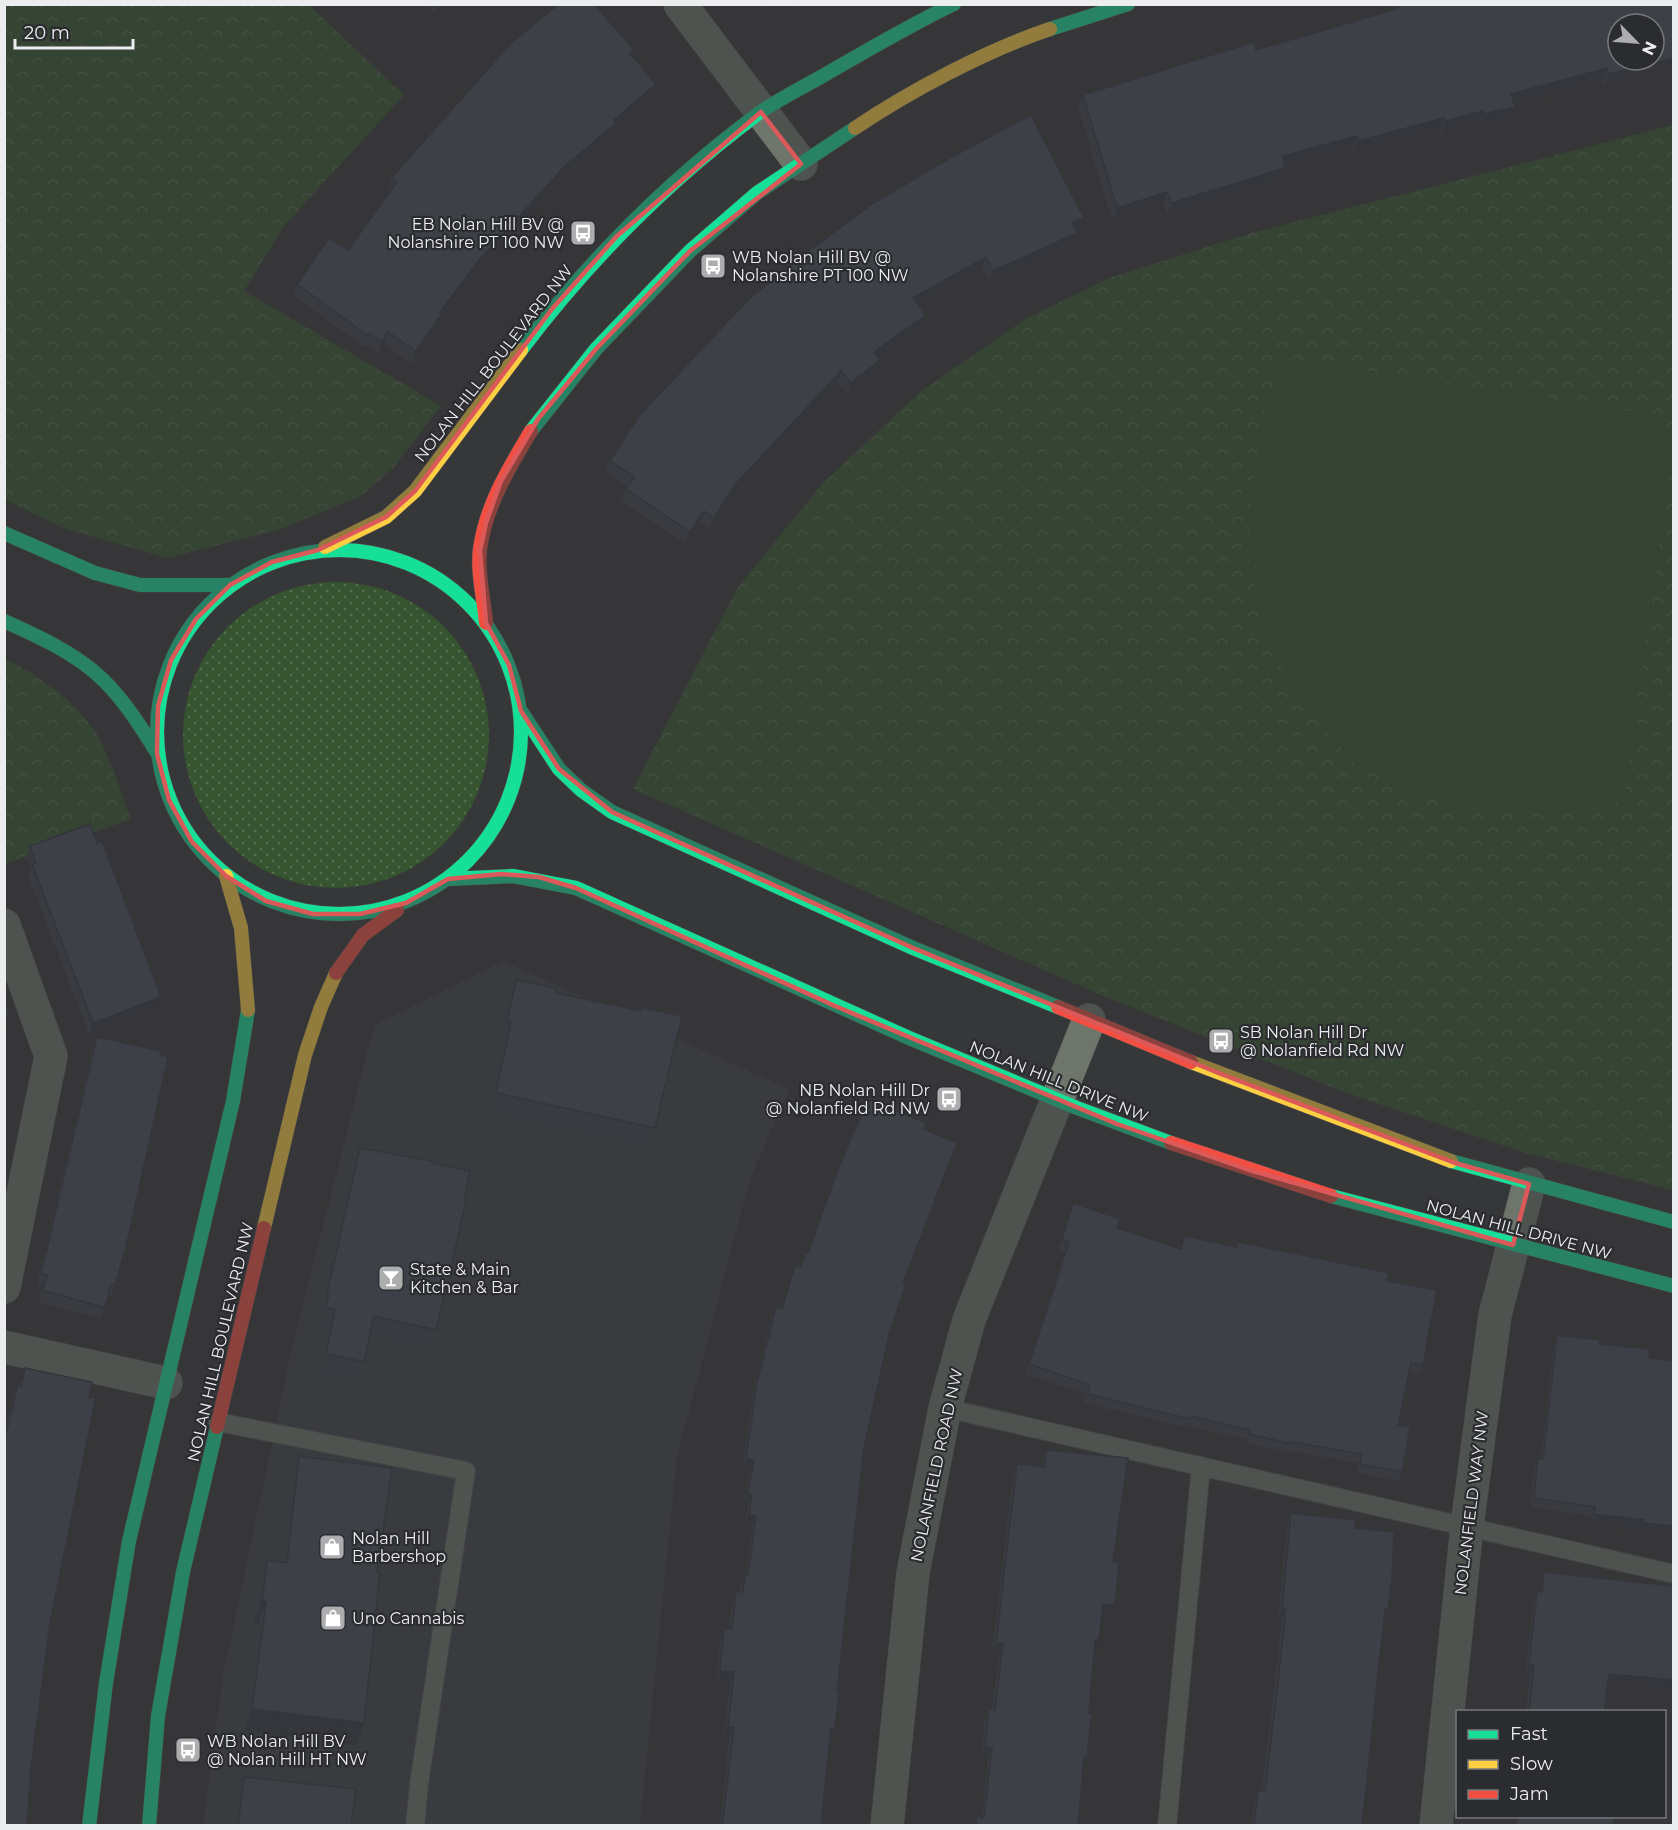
<svg xmlns="http://www.w3.org/2000/svg" width="1678" height="1830" font-family="Montserrat,sans-serif">
  <defs>
    <pattern id="grass-dots" width="8" height="8" patternUnits="userSpaceOnUse" patternTransform="scale(1.5)"><rect width="8" height="8" fill="#36542f"/><path d="M2 2h.1M6 6h.1" fill="none" stroke="#536d4d" stroke-width="1.8" stroke-linecap="round"/></pattern>
    <pattern id="forest-crowns" width="20" height="18" patternUnits="userSpaceOnUse" patternTransform="scale(1.5)"><rect width="20" height="18" fill="#36542f"/><path d="M2 6a3 3 0 1 1 6 0M12 15a3 3 0 1 1 6 0" fill="none" stroke="#536d4d"/></pattern>
  </defs>
  <rect width="100%" height="100%" fill="#363738"/>
  <path fill="#3d4147" d="M503,961L789,1089L749,1182L677,1457L640,1825L203,1826L223,1676L291,1353L374,1025Z"/>
  <path fill="url(#grass-dots)" d="M183 735a153 153 0 1 1 306 0a153 153 0 1 1-306 0Z"/>
  <path fill="url(#forest-crowns)" d="M5,4L309,5L404,95L284,226L244,291L441,406L394,467L361,496L278,530L167,558L63,528L5,500Z
    M1673,125V1190L1526,1153L1352,1095L1101,995L633,789L738,587L823,483L921,391L1027,318L1112,277L1255,232Z
    M5,659C38,675 72,698 94,730C107,748 122,796 131,819L5,864Z"/>
  <path fill="#36542f" d="M1281,358L1651,414L1673,446L1623,802L1523,814L1437,801L1357,765L1303,706L1263,629L1248,551L1260,429Z"/>
  <g fill="none" stroke-linecap="round" stroke-linejoin="round">
    <defs>
      <path id="lane" d="M945,1408L1674,1574
        M218,1422L466,1471L419,1784L415,1826
        M1167,1826L1201,1466"/>
      <path id="street" d="M680,4L801,164
        M4,925L51,1056L4,1287
        M4,1347L166,1383
        M887,1826L913,1573L945,1408L969,1320L1089,1020
        M1436,1826L1467,1526L1495,1315L1529,1184"/>
      <path id="fast" d="M1050,29L1128,4
        M521,350C589,260 669,180 759,113C780,98 804,87 826,74C868,50 910,25 954,4
        M531,431L596,349L690,251L757,193L855,128
        M4,533L95,573L140,585H230
        M157 732a182 182 0 1 1 364 0a182 182 0 1 1-364 0Z
        M4,621C87,658 110,675 157,753
        M521,711L559,769L581,790L612,812L913,948L1058,1007
        M448,879L513,876L576,888L909,1038L1077,1108L1171,1143
        M1451,1161L1674,1222
        M1331,1196L1674,1286
        M89,1826L106,1683L129,1541L233,1101L248,1010
        M149,1826L158,1716L183,1572L217,1427"/>
      <path id="slow" d="M855,128C910,91 987,50 1050,29
        M325,547L386,517L415,491L521,350
        M226,876L241,928L248,1010
        M1191,1062L1451,1161
        M264,1228L305,1055L321,1007L336,973"/>
      <path id="jam" d="M486,623C484,600 477,572 480,549C486,505 509,468 531,431
        M336,973L363,935L397,910
        M1058,1007L1191,1062
        M1171,1143L1331,1196
        M217,1427L264,1228"/>
    </defs>
    <use href="#lane" stroke="#535455" stroke-width="20"/>
    <use href="#street" stroke="#535455" stroke-width="34"/>
    <use href="#fast" stroke="#535455" stroke-width="15"/>
    <use href="#slow" stroke="#535455" stroke-width="15"/>
    <use href="#jam" stroke="#535455" stroke-width="15"/>
    <use href="#lane" stroke="#6e766c" stroke-width="18"/>
    <use href="#street" stroke="#6e766c" stroke-width="33"/>
    <use href="#fast" stroke="#16e098" stroke-width="14"/>
    <use href="#slow" stroke="#ffcf43" stroke-width="14"/>
    <use href="#jam" stroke="#f24e42" stroke-width="14"/>
  </g>
  <path fill="#3c414d" d="M428,4H446L435,13Z
    M763,4H778L767,11Z
    M792,4H804L795,10Z
    M1399,4H1674V68L1605,86L1603,80L1514,104L1515,107L1510,119L1480,126L1479,122L1441,133L1440,129L1354,152L1353,148L1284,166L1285,168L1281,180L1167,215L1163,203L1112,220L1078,107L1083,95L1256,50L1397,8Z
    M632,55L656,84L652,95L615,127L612,134L561,177L475,271L441,317L437,326L411,363L384,344L377,353L365,345L363,346L293,295L297,284L348,250L390,191L388,188L392,177Z
    M1084,218L1080,230L1076,231L1073,245L989,283L982,268L918,304L921,327L878,358L876,371L847,394L837,382L730,497L710,529L700,523L686,544L622,501L628,487L605,473L610,461L748,300Z
    M97,843L161,997L157,1008L89,1034L28,876L30,870L26,858L30,846Z
    M516,980L556,993L655,1128L647,1150L488,1115L503,1044L499,1043L508,1002Z
    M97,1037L115,1284L111,1296L108,1295L105,1308L101,1319L39,1302L43,1286L37,1285L93,1048Z
    M924,1129L903,1283L889,1335L864,1448L831,1740H830L821,1826H720L729,1739L723,1738L730,1684L716,1682L720,1640L724,1628L729,1629L732,1603L736,1591H740V1586L745,1575H746L752,1528L745,1527L748,1506L744,1505L750,1471L742,1470L753,1395L771,1319L776,1308L781,1309L795,1266L800,1267L808,1253Z
    M360,1148L436,1330L428,1352L369,1339L364,1362L356,1384L318,1376L327,1330L318,1328L321,1316L319,1315L352,1169Z
    M1073,1203L1117,1228L1180,1249L1184,1236L1236,1247L1238,1242L1387,1281L1423,1365L1419,1375L1409,1373L1398,1425L1402,1472L1398,1481L1356,1473L1358,1463L1289,1451L1288,1454L1246,1443L1247,1439L1187,1426L1186,1428L1084,1403L1086,1394L1025,1374L1065,1252L1058,1250Z
    M1557,1335L1599,1344L1649,1358L1674,1361V1536L1640,1532V1530L1591,1524L1592,1516L1530,1507L1534,1468L1538,1459H1541L1554,1344Z
    M25,1368L89,1397L50,1623L31,1768L4,1826V1435L13,1397L18,1385H19Z
    M1046,1450L1113,1562L1115,1605L1111,1616L1102,1615L1095,1651L1078,1826H974L977,1817H982L988,1759L981,1758L985,1720L989,1709L992,1710L999,1655L992,1654L1013,1475L1017,1464L1042,1466V1461Z
    M299,1456L377,1573L364,1723L356,1745L244,1731L258,1624L254,1623L259,1582L267,1560L282,1562L291,1478Z
    M1291,1513L1355,1528L1384,1619L1362,1826H1251L1254,1801L1258,1790H1262L1282,1620H1278L1287,1525Z
    M1544,1572L1674,1690L1608,1684L1604,1712H1526L1530,1675H1525L1534,1601L1537,1591L1540,1592L1541,1582Z
    M244,1777L351,1826H233L236,1799Z
    M1516,1816H1614L1613,1826H1515Z"/>
  <path fill="#31353f" d="M438,4H446L435,13Z
    M769,4H778L767,11Z
    M797,4H804L795,10Z
    M1674,58V68L1605,86L1609,74Z
    M1607,68L1603,80L1507,106L1511,94Z
    M656,84L652,95L615,127L612,134L561,177L475,271L441,317L437,326L411,363L416,351L439,313L479,260L565,166L614,120Z
    M1515,107L1510,119L1480,126L1484,114Z
    M1483,111L1479,122L1441,133L1445,121Z
    M1444,118L1440,129L1354,152L1358,141Z
    M1357,136L1353,148L1278,168L1282,156Z
    M1285,168L1281,180L1167,215L1171,203Z
    M1167,192L1163,203L1112,220L1117,208Z
    M1084,218L1080,230L1067,234L1072,223Z
    M1077,233L1073,245L989,283L993,271Z
    M986,257L982,268L909,310L913,298Z
    M926,315L921,327L870,364L874,352Z
    M388,332L384,344L377,353L382,342Z
    M880,360L876,371L847,394L851,383Z
    M841,371L837,382L730,497L710,529L714,518L734,486Z
    M704,511L700,523L686,544L690,532Z
    M161,997L157,1008L89,1034L93,1023Z
    M746,1458L754,1460L750,1471L742,1470Z
    M748,1494H752L748,1506L744,1505Z
    M1594,1514L1644,1520L1640,1530L1591,1524Z
    M749,1515L756,1516L752,1528L745,1527Z
    M1643,1523L1674,1526V1536L1640,1532Z
    M262,1602H266L258,1624L254,1623Z
    M1103,1604L1115,1605L1111,1616L1099,1615Z
    M1282,1608L1286,1609L1282,1620H1278Z
    M1095,1640H1099L1095,1651Z
    M996,1643L1003,1644L999,1655L992,1654Z
    M1529,1665H1534L1530,1675H1525Z
    M720,1671L734,1672L730,1684L716,1682Z
    M1609,1674L1674,1680V1690L1605,1684Z
    M252,1709L364,1723L356,1745L244,1731Z
    M728,1727H734L729,1739L723,1738Z
    M831,1729H835L831,1740H827Z
    M985,1747L992,1748L988,1759L981,1758Z
    M1084,1757L1087,1758L1083,1769L1080,1768Z"/>
  <path fill="#464c5a" stroke="#31353f" stroke-width="1.5" fill-rule="evenodd" d="M559,4H594L634,50L630,53L656,84L614,120L616,123L565,166L479,260L439,313L441,315L416,351L388,332L382,342L369,333L367,335L297,284L329,238L348,250L397,182L392,177L510,44Z
    M1399,4H1674V58L1609,74L1607,68L1511,94L1515,107L1484,114L1483,111L1445,121L1444,118L1358,141L1357,136L1282,156L1285,168L1171,203L1167,192L1117,208L1083,95L1254,42L1256,50L1400,8ZM1618,24H1654V60H1618Z
    M1031,115L1084,218L1072,223L1077,233L993,271L986,257L913,298L926,315L874,352L880,360L851,383L841,371L734,486L714,518L704,511L690,532L626,489L634,477L610,461L639,416L748,300L797,260L872,204L950,158Z
    M90,824L97,843L102,841L161,997L93,1023L32,864L36,863L30,846Z
    M516,980L556,988V993L641,1011L642,1008L682,1016L655,1128L496,1093L511,1022L507,1021Z
    M4,1007L9,1008L4,1031Z
    M97,1037L162,1051L161,1055L168,1057L126,1247L115,1284H111L105,1308L43,1290L47,1275L41,1274Z
    M868,1099L926,1123L924,1129L957,1143L903,1283L906,1284L889,1335L864,1448L837,1692L839,1693L835,1729H831L821,1826H722L734,1727H728L734,1672L720,1671L724,1628L732,1629L736,1591L743,1592L745,1575H748L756,1516L749,1515L752,1494H748L754,1460L746,1458L757,1383L776,1308L782,1309L795,1266L801,1267L806,1252L808,1253L839,1167Z
    M360,1148L432,1161V1163L470,1171L464,1201L466,1202L436,1330L374,1316L364,1362L326,1354L335,1309L326,1307L329,1294L327,1293Z
    M1073,1203L1120,1219L1117,1228L1181,1249L1184,1236L1237,1247L1238,1242L1389,1273L1387,1281L1437,1290L1423,1365L1411,1363L1398,1425L1410,1427L1402,1472L1360,1464L1362,1454L1292,1442V1444L1249,1434L1250,1430L1190,1416V1419L1088,1394L1090,1385L1029,1364L1069,1242L1062,1240Z
    M1557,1335L1600,1340L1599,1344L1650,1349L1649,1358L1674,1361V1526L1643,1523L1644,1520L1594,1514L1595,1507L1534,1498L1538,1459H1543Z
    M25,1368L92,1382L89,1397L96,1398L50,1623L31,1768L27,1826H4V1442L18,1385L21,1386Z
    M1046,1450L1128,1458L1113,1562H1119L1115,1605L1103,1604L1099,1640H1095L1089,1713H1092L1087,1758L1084,1757L1078,1826H976L977,1817L984,1818L992,1748L985,1747L989,1709L995,1710L1003,1644L996,1643L1017,1464L1045,1467Z
    M299,1456L392,1468L377,1573H380L364,1723L252,1709L266,1602H262L267,1560L287,1563Z
    M1291,1513L1356,1520L1355,1528L1394,1532L1392,1578L1388,1610L1385,1609L1362,1826H1254L1258,1790L1265,1791L1277,1691L1286,1609L1282,1608Z
    M1544,1572L1674,1586V1680L1609,1674L1604,1712H1529L1534,1665H1529L1537,1591L1542,1592Z
    M244,1777L356,1789L351,1826H238Z
    M1518,1816H1614L1613,1826H1517Z"/>
  <path d="M0 0H1678V1830H0ZM761,112L801,164L690,251L596,349L538,419L501,481L486,523L480,551L486,623L509,665L521,711L559,769L612,812L913,948L1221,1074L1455,1163L1529,1184L1513,1245L1249,1170L1117,1124L835,1006L576,888L539,877L501,874L448,879L406,903L360,914H313L266,901L226,876L192,842L169,800L157,754L158,706L171,660L196,619L230,585L272,562L318,550L386,517L415,491L552,309L617,236Z" fill="#363738" fill-opacity=".55" fill-rule="evenodd"/>
  <path fill="none" stroke="#dc595a" stroke-width="4.5" stroke-linejoin="round" d="M761,112L801,164L690,251L596,349L538,419L501,481L486,523L480,551L486,623L509,665L521,711L559,769L612,812L913,948L1221,1074L1455,1163L1529,1184L1513,1245L1249,1170L1117,1124L835,1006L576,888L539,877L501,874L448,879L406,903L360,914H313L266,901L226,876L192,842L169,800L157,754L158,706L171,660L196,619L230,585L272,562L318,550L386,517L415,491L552,309L617,236Z"/>
  <defs>
    <symbol id="bus-square" viewBox="-11 -11 22 22"><rect x="-9" y="-9" width="18" height="18" rx="4" fill="#acadaf" stroke="#2b2c2f"/><path d="M-5-6H5V4H4V6H2V4H-2V6H-4V4H-5ZM-3.5-4V0h7V-4ZM-3.5 1.2v1.5H-2V1.2ZM2 1.2v1.5H3.5V1.2Z" fill="#fff"/></symbol>
    <symbol id="bar-square" viewBox="-11 -11 22 22"><rect x="-9" y="-9" width="18" height="18" rx="4" fill="#acadaf" stroke="#2b2c2f"/><path d="M-6-5H6L.8 .8V4.5H3.5V6h-7V4.5H-.8V.8Z" fill="#fff"/></symbol>
    <symbol id="shop-square" viewBox="-11 -11 22 22"><rect x="-9" y="-9" width="18" height="18" rx="4" fill="#acadaf" stroke="#2b2c2f"/><path d="M-5-2.5h2.3a2.7 3.5 0 0 1 5.4 0H5L5.5 6h-11ZM-1.5-2.5h3a1.5 2.3 0 0 0-3 0Z" fill="#fff"/></symbol>
  </defs>
  <g fill-rule="evenodd">
    <use href="#bus-square" x="568" y="218" width="30" height="30"/>
    <use href="#bus-square" x="698" y="251" width="30" height="30"/>
    <use href="#bus-square" x="1206" y="1026" width="30" height="30"/>
    <use href="#bus-square" x="934" y="1084" width="30" height="30"/>
    <use href="#bar-square" x="376" y="1263" width="30" height="30"/>
    <use href="#shop-square" x="317" y="1532" width="30" height="30"/>
    <use href="#shop-square" x="318" y="1603" width="30" height="30"/>
    <use href="#bus-square" x="173" y="1735" width="30" height="30"/>
  </g>
  <g text-anchor="middle" stroke-width="4.5" stroke-linejoin="round" paint-order="stroke">
    <g font-size="16" fill="#ecedef" stroke="#2b2c2f" text-anchor="start">
      <text x="564" y="230" text-anchor="end">EB Nolan Hill BV @<tspan x="564" dy="18">Nolanshire PT 100 NW</tspan></text>
      <text x="732" y="263">WB Nolan Hill BV @<tspan x="732" dy="18">Nolanshire PT 100 NW</tspan></text>
      <text x="1240" y="1038">SB Nolan Hill Dr<tspan x="1240" dy="18">@ Nolanfield Rd NW</tspan></text>
      <text x="930" y="1096" text-anchor="end">NB Nolan Hill Dr<tspan x="930" dy="18">@ Nolanfield Rd NW</tspan></text>
      <text x="410" y="1275">State &amp; Main<tspan x="410" dy="18">Kitchen &amp; Bar</tspan></text>
      <text x="352" y="1544">Nolan Hill<tspan x="352" dy="18">Barbershop</tspan></text>
      <text x="352" y="1624">Uno Cannabis</text>
      <text x="207" y="1747">WB Nolan Hill BV<tspan x="207" dy="18">@ Nolan Hill HT NW</tspan></text>
    </g>
    <g font-size="16" fill="#ecedef" stroke="#2b2c2f">
      <text transform="translate(493 363) rotate(-52)" y="6">NOLAN HILL BOULEVARD NW</text>
      <text transform="translate(1059 1081) rotate(22)" y="6">NOLAN HILL DRIVE NW</text>
      <text transform="translate(1519 1229) rotate(15)" y="6">NOLAN HILL DRIVE NW</text>
      <text transform="translate(220 1342) rotate(-77)" y="6">NOLAN HILL BOULEVARD NW</text>
      <text transform="translate(936 1465) rotate(-78)" y="6">NOLANFIELD ROAD NW</text>
      <text transform="translate(1471 1503) rotate(-83)" y="6">NOLANFIELD WAY NW</text>
    </g>
  </g>
  <rect width="1678" height="1830" fill="none" stroke="#ecedef" stroke-width="12"/>
  <rect x="1456" y="1710" width="210" height="108" fill="#2b2c2f" stroke="#78797c" stroke-width="1.5"/>
  <rect x="1468" y="1730" width="30" height="9" fill="#16e098" stroke="#78797c" stroke-width="1.5"/>
  <text x="1510" y="1740" font-size="18" fill="#ecedef">Fast</text>
  <rect x="1468" y="1760" width="30" height="9" fill="#ffcf43" stroke="#78797c" stroke-width="1.5"/>
  <text x="1510" y="1770" font-size="18" fill="#ecedef">Slow</text>
  <rect x="1468" y="1790" width="30" height="9" fill="#f24e42" stroke="#78797c" stroke-width="1.5"/>
  <text x="1510" y="1800" font-size="18" fill="#ecedef">Jam</text>
  <g transform="translate(1636 42) rotate(115)"><circle r="28" fill="#2b2c2f" stroke="#78797c" stroke-width="1.5"/>
  <path d="M0-4.5L10 22L0 15L-10 22Z" fill="#acadaf"/>
  <text y="-9" font-size="16" font-weight="bold" text-anchor="middle" fill="#ecedef">N</text>
  </g>
  <path d="M15 39v9h118v-9" fill="none" stroke="#ecedef" stroke-width="3"/>
  <text x="24" y="39" font-size="18" fill="#ecedef" stroke="#2b2c2f" stroke-width="4.5" paint-order="stroke">20 m</text>
</svg>
